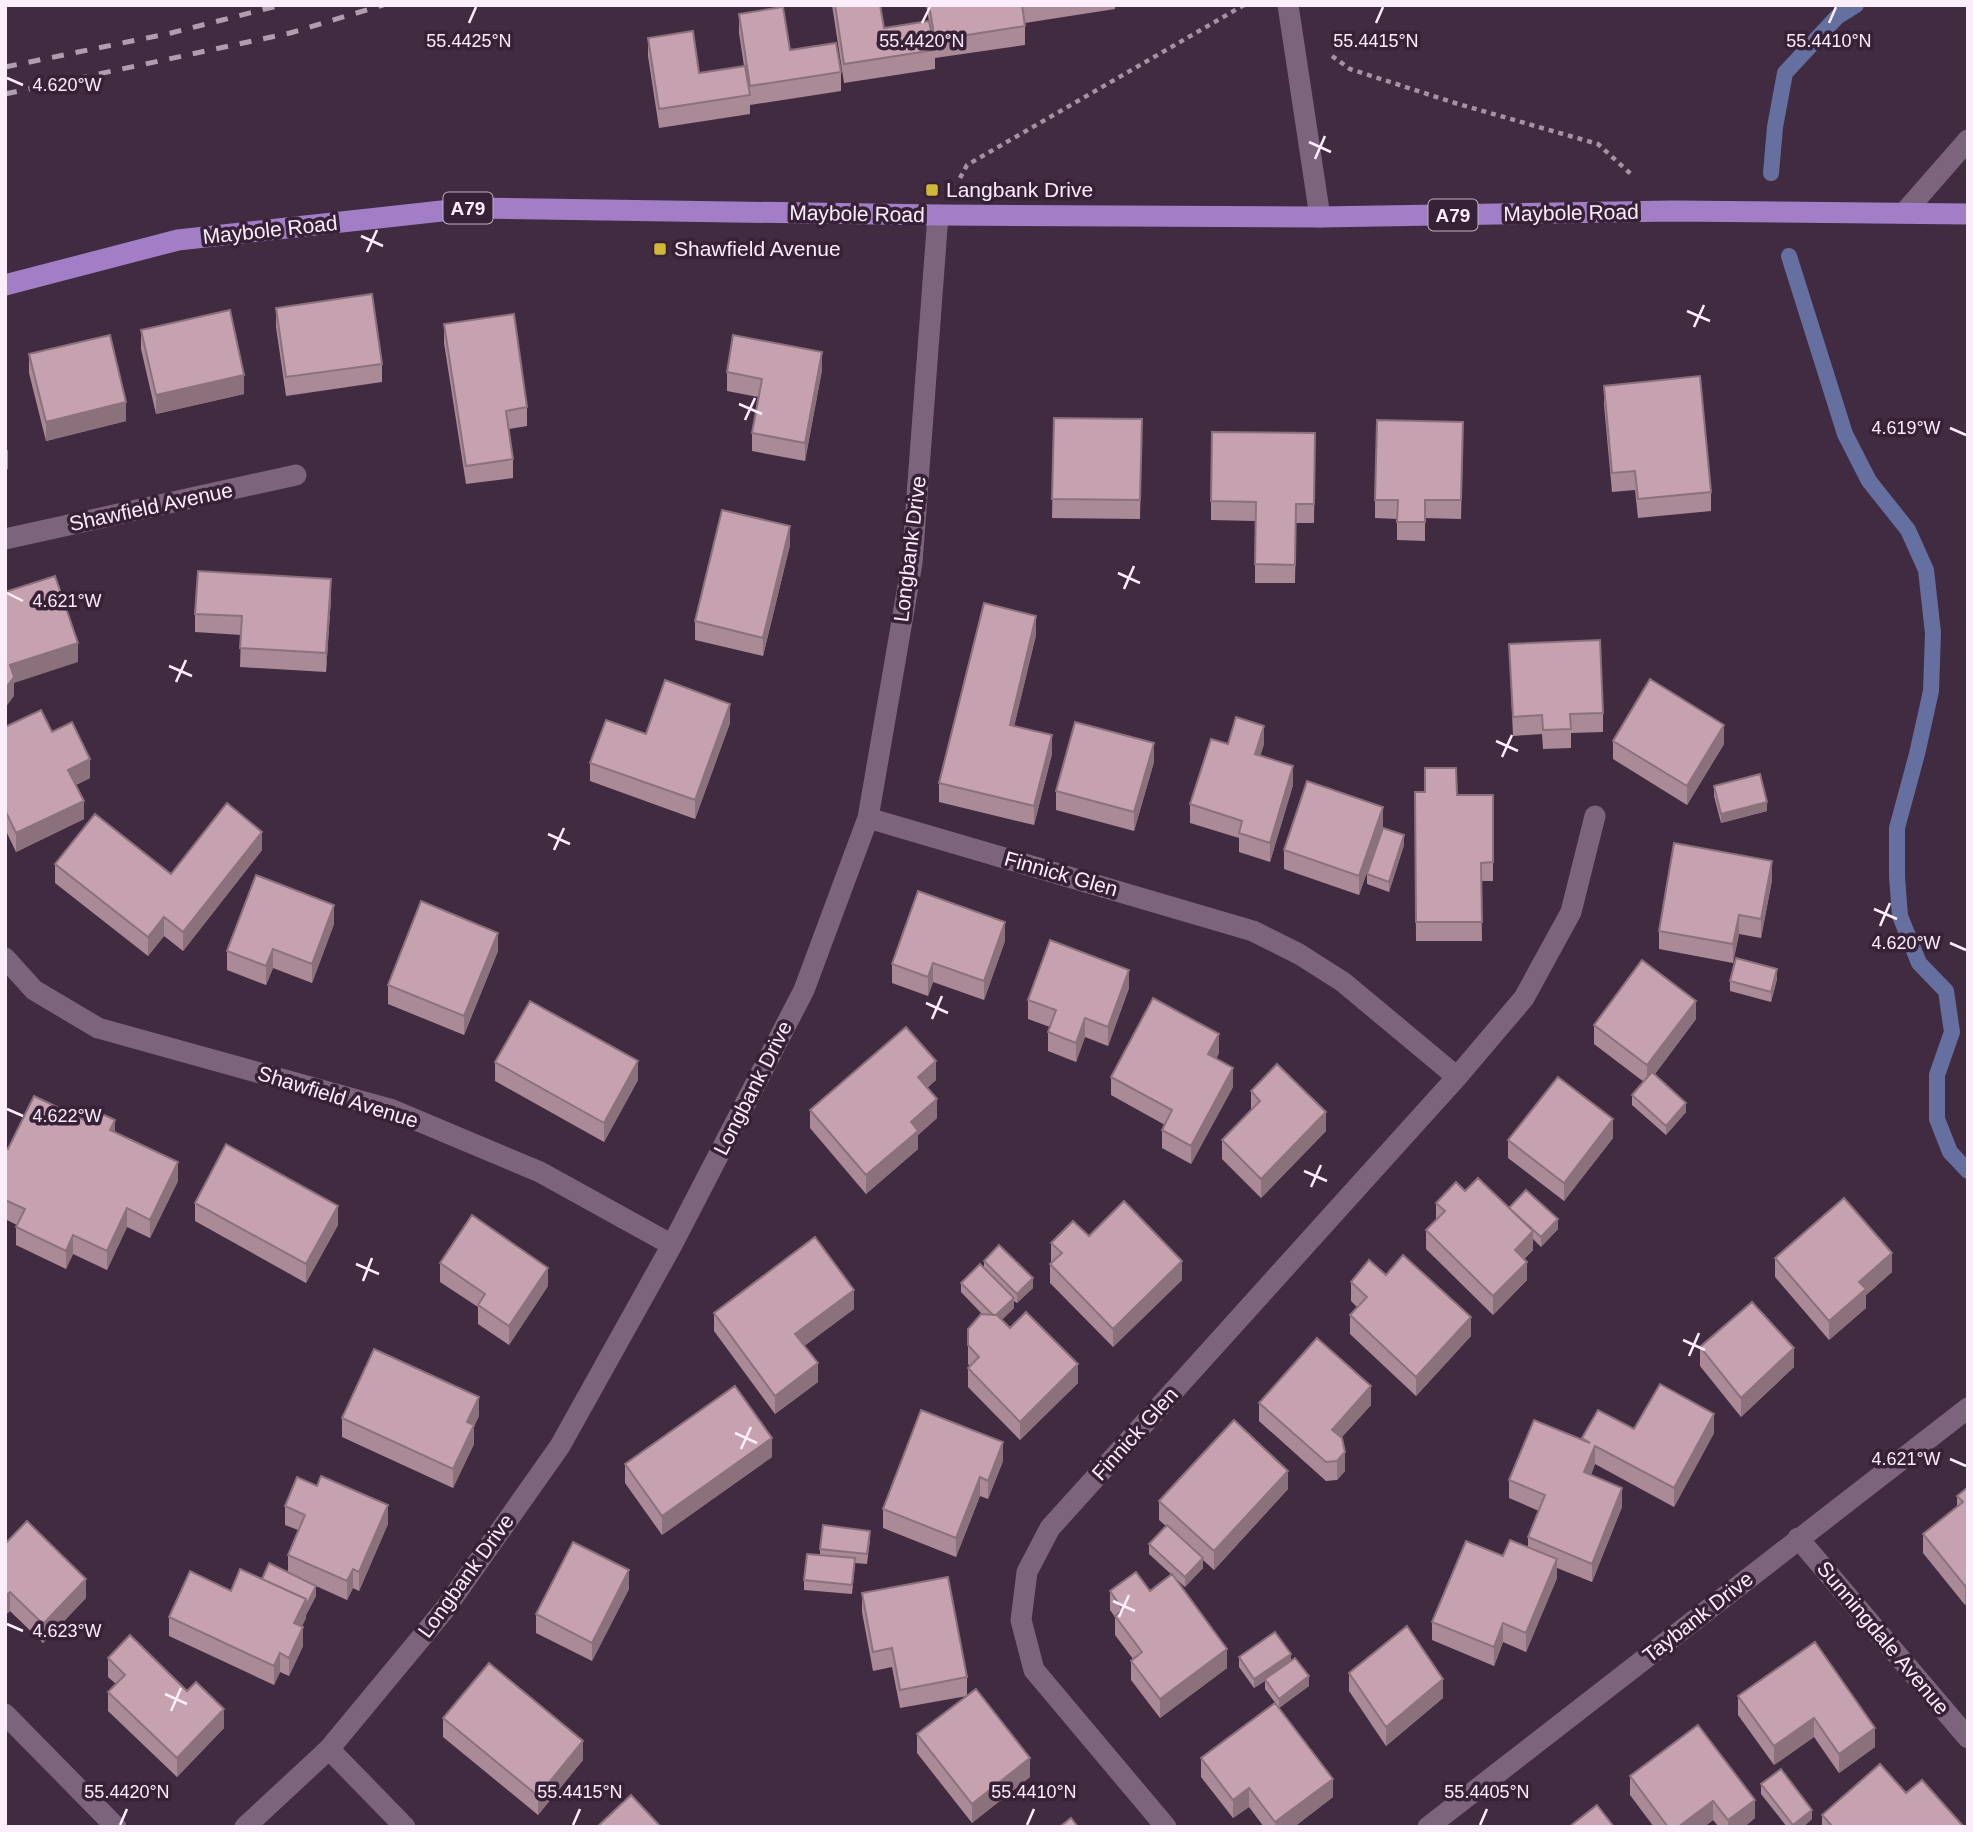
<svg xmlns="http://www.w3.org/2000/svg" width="1973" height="1832" font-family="Arial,sans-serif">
  <rect width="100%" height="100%" fill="#412b41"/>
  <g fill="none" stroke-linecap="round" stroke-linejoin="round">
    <path stroke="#656fa0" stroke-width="16" d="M1771,173L1775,127L1785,73L1837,17L1856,5
      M1789,256L1845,434L1869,481L1908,530L1926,570L1933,633L1931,691L1917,754L1897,828V877L1900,916L1919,963L1946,991L1952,1032L1937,1075V1119L1950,1152L1968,1171"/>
    <path stroke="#a593a5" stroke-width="4.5" stroke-dasharray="5 5" stroke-linecap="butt" d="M1332,56L1350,69L1455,103L1598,144L1632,175
      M960,178L967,165L1244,5"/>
    <path stroke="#7c647c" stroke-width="21" d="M1905,212L1968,140"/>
    <path stroke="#7c647c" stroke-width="21" d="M5,539L296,475
      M868,818L1253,931L1299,954L1343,982L1457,1077
      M5,958L34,990L98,1028L390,1109L540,1172L672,1245
      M1798,1538L1968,1738
      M5,1714L116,1827
      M329,1749L405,1827
      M245,1827L329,1749L445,1609L560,1446L672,1245L804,990L868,818L912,563L938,215
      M1166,1827L1034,1670L1021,1620L1027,1572L1050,1528L1457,1077L1524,998L1571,912L1595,816
      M1428,1827L1968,1408"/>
    <path stroke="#7c647c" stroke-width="21" d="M1288,5L1320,217"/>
    <path stroke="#a17ec6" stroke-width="21" d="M5,285L178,240L469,208L938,215L1320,217L1672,211L1968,214"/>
    <path stroke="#b09eb0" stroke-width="5" stroke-dasharray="12 12" stroke-linecap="butt" d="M5,67L171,33L281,5
      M5,94L290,33L383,5"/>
  </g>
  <path fill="#aa8a97" d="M832,5H880L884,28L929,21L926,5H1115V9L1025,23V45L935,58V69L844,83Z
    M739,14L790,50L841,72V91L750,105V102V114L659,128L648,56V38L699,73L744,66L739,33Z
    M276,308L382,364V382L286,396L276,327Z
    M444,324L527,407V426L509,429L513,459V478L466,484L444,343Z
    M141,330L244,394L156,414L141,349Z
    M29,354L126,421L46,441L29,373Z
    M822,370L805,461L752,451V433L758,397L727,391V372Z
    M1604,386L1711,492V511L1638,518L1635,490L1612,492L1604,405Z
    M1054,418L1142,419L1140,519L1052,518Z
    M1315,433L1314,523H1296L1295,583H1255V521L1211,520V501Z
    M1463,441L1461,519L1425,518V541L1397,540V519L1375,518V500Z
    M790,545L763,656L695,640V621Z
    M331,598L326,672L240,667L241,635L195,632V614Z
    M1036,635L1014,726L1052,754L1034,825L939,802V783Z
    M1509,644L1603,713V732L1571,733V748L1543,749L1542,734L1513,736Z
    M730,723L695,819L590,781V763L646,734Z
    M5,727L52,732L90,778L76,785L84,819L16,852L5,829Z
    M1613,741L1724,744L1687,805L1613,759Z
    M1228,744H1264L1260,756L1293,785L1270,862L1239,852V838L1190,823V804Z
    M1154,762L1134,831L1056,810V791Z
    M1714,786L1767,811L1721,823L1714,796Z
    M1415,792L1457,795H1493V881H1481L1482,941H1416Z
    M1383,826L1359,895L1284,869V850Z
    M1404,845L1389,892L1367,884V874Z
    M262,850L183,951L164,936L148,956L55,883V864L171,874Z
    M1772,880L1761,938L1739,934L1733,963L1659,949V931Z
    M334,924L312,983L273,968L266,985L227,970V951Z
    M1005,941L984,1000L933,982L928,996L892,983V964Z
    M498,951L464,1035L388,1004V985Z
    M1777,979L1771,1002L1730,991V981Z
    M1129,988L1108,1046L1085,1037L1076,1062L1048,1051V1032L1050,1027L1028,1019V1000Z
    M1696,1019L1655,1074L1686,1112L1666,1135L1632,1105V1095L1644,1082L1594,1044V1025Z
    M1219,1053L1216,1059L1233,1087L1191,1164L1162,1148V1130L1165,1125L1111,1095V1077Z
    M495,1062L638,1080L604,1142L495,1081Z
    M936,1080L927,1088L937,1118L918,1135V1149L866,1194L810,1128V1110Z
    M1251,1091L1326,1131L1261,1198L1222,1159V1140L1251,1110Z
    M84,1120L115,1132L178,1181L150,1238L127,1227L107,1270L73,1254L66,1269L16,1245V1227L17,1225L5,1219V1147L8,1149Z
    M1613,1138L1564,1201L1508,1158V1140Z
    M1465,1191L1558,1229L1541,1247L1533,1239V1250L1524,1259L1527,1280L1493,1315L1426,1249V1230L1436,1220V1203Z
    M195,1203L338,1225L306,1283L195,1221Z
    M1089,1236L1182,1280L1113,1347L1050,1283V1264L1052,1263L1051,1262V1243Z
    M1775,1258L1892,1272L1866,1295V1308L1829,1340L1775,1277Z
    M984,1261L1033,1288L1017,1303L1014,1301V1308L1001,1320L1010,1328L1078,1383L1020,1440L968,1387V1368L970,1366L968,1364V1329L982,1314L961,1292V1283L984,1268Z
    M440,1263L548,1286L509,1345L478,1324V1307L440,1282Z
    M1386,1275L1471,1336L1416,1396L1350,1334V1315L1357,1307L1351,1301V1282Z
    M854,1309L804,1346L818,1382L775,1414L714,1331V1313Z
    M1700,1347L1794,1367L1741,1417L1700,1366Z
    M1259,1403L1371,1405L1341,1438L1345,1471L1337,1480L1326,1481L1259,1421Z
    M479,1416L474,1426V1444L453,1488L342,1437V1418Z
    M1634,1429L1714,1433L1674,1507L1595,1464L1591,1475L1622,1507L1592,1582L1557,1568V1578L1526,1652L1503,1642L1494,1666L1432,1640V1622L1503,1556L1528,1547V1537L1539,1511L1509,1498V1480L1582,1440V1438Z
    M772,1457L662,1535L625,1483V1464Z
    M1003,1461L988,1499L980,1496L956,1557L883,1528V1509Z
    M1968,1487L1965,1605L1923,1553V1534L1957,1506V1496Z
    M1288,1489L1214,1570L1203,1560V1568L1185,1587L1149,1554V1544L1166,1526L1159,1520V1501Z
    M285,1506L388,1524L359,1591L353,1588L347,1600L316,1586V1596L306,1615V1618L302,1626L303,1646L289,1676L280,1672L274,1685L169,1636V1617L231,1591L262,1579L288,1573V1555L298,1530L285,1525Z
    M870,1540L867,1564L855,1563L852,1594L804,1590V1580L820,1555V1549Z
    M5,1544L86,1598L43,1643L10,1611L5,1615Z
    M629,1589L592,1661L536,1633V1614Z
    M1110,1591H1150L1227,1668L1160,1718L1131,1680V1661L1133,1659L1115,1635V1617L1110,1610Z
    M862,1593L967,1677V1695L1030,1777L972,1823L917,1753V1734L967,1696L900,1708L892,1667L873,1671L862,1612Z
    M1815,1642L1875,1747L1839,1773L1814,1737L1774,1765L1738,1715V1696Z
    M1239,1657L1291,1660L1309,1686L1279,1708L1265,1689V1681L1254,1688L1239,1667Z
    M108,1658L224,1728L177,1777L108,1711V1692L116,1684L108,1677Z
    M1349,1673L1443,1698L1386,1746L1349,1691Z
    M443,1718L583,1760L538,1815L443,1737Z
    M1201,1758L1333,1797L1294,1827H1264L1249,1807L1233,1818L1201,1777Z
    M1630,1776L1755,1800V1818L1744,1827H1719L1713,1820L1704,1827H1654L1630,1795Z
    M1761,1784L1812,1819L1803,1827H1787L1761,1794Z
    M1906,1793L1964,1827H1822V1815Z"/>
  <path fill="#8b717b" d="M822,352V370L805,461V443Z
    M244,375V394L156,414V395Z
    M126,402V421L46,441V422Z
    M8,450V469L5,470V451Z
    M790,526V545L763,656V638Z
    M331,579V598L326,672V653Z
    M1036,616V635L1010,744V725Z
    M78,643V662L14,683V696L5,708V689L10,665Z
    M730,704V723L695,819V800Z
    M1724,725V744L1687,805V786Z
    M1264,726V744L1255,773V754Z
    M1052,735V754L1034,825V806Z
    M1154,743V762L1134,831V812Z
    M90,759V778L68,788V770Z
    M1293,766V785L1270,862V843Z
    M84,801V819L16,852V833Z
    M1767,802V811L1721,823V814Z
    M1383,807V826L1359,895V876Z
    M262,832V850L183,951V932Z
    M1404,835V845L1389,892V882Z
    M1772,861V880L1761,938V919Z
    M334,905V924L312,983V964Z
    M1739,915V934L1733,963V944Z
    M164,917V936L148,956V937Z
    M1005,922V941L984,1000V981Z
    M498,933V951L464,1035V1016Z
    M273,949V968L266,985V966Z
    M933,963V982L928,996V977Z
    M1777,969V979L1771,1002V992Z
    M1129,970V988L1108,1046V1027Z
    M1696,1001V1019L1647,1084V1065Z
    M1085,1018V1037L1076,1062V1043Z
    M1219,1034V1053L1208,1073V1054Z
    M638,1061V1080L604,1142V1123Z
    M936,1061V1080L918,1096V1077Z
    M1233,1068V1087L1191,1164V1146Z
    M937,1099V1118L918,1135V1149L866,1194V1175L911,1122Z
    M1686,1103V1112L1666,1135V1126Z
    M1326,1112V1131L1261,1198V1179Z
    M1613,1119V1138L1564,1201V1183Z
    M115,1120V1138L110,1130Z
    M178,1162V1181L150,1238V1220Z
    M338,1206V1225L306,1283V1264Z
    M127,1208V1227L107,1270V1251Z
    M1558,1219V1229L1541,1247V1237Z
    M1533,1231V1250L1515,1269V1250Z
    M73,1235V1254L66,1269V1251Z
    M1892,1253V1272L1866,1295V1308L1829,1340V1321L1859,1282Z
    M1182,1261V1280L1113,1347V1329Z
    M1527,1262V1280L1493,1315V1296Z
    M548,1268V1286L509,1345V1326Z
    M1033,1278V1288L1017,1303V1294Z
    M854,1290V1309L795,1353V1334Z
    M1014,1298V1308L995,1327V1317Z
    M1471,1317V1336L1416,1396V1377Z
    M1794,1348V1367L1741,1417V1398Z
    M818,1363V1382L775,1414V1396Z
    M1078,1364V1383L1020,1440V1422Z
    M1371,1386V1405L1332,1448V1430Z
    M479,1397V1416L474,1426V1444L453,1488V1469L467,1422Z
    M1714,1414V1433L1674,1507V1488Z
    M772,1438V1457L662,1535V1516Z
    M1003,1442V1461L988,1499V1481Z
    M1595,1446V1464L1584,1491V1472Z
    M1345,1452V1471L1337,1480V1461Z
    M1288,1471V1489L1214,1570V1551Z
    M980,1477V1496L956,1557V1538Z
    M1622,1488V1507L1592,1582V1564Z
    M388,1505V1524L359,1591V1572Z
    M1203,1558V1568L1185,1587V1577Z
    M1557,1559V1578L1526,1652V1633Z
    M353,1569V1588L347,1600V1581Z
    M629,1570V1589L592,1661V1643Z
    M86,1579V1598L43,1643V1624Z
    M1968,1584V1603L1965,1605V1586Z
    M316,1586V1596L306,1615V1606Z
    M10,1592V1611L5,1615V1596Z
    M306,1599V1618L294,1641V1623Z
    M1503,1623V1642L1494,1666V1647Z
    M303,1627V1646L289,1676V1658Z
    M1227,1649V1668L1160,1718V1699Z
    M280,1653V1672L274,1685V1666Z
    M1291,1654V1663L1254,1688V1679Z
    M1309,1676V1686L1279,1708V1699Z
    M1443,1679V1698L1386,1746V1727Z
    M224,1709V1728L177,1777V1758Z
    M1814,1718V1737L1774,1765V1746Z
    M1875,1728V1747L1839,1773V1754Z
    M583,1741V1760L538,1815V1796Z
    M1030,1758V1777L972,1823V1804Z
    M1333,1779V1797L1294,1827H1275V1822Z
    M1249,1788V1807L1233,1818V1800Z
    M1755,1800V1818L1744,1827H1728V1820Z
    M1713,1801V1820L1704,1827H1678Z
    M1812,1810V1819L1803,1827H1793V1825Z"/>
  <path fill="#c6a1b0" stroke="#8b717b" stroke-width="2" d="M835,5H880L884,28L929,21L935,50L844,64Z
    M929,5H1022L1025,26L935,40Z
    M783,7L790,50L836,43L841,72L750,86L739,14Z
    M693,31L699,73L745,66L750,95L659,109L648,38Z
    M372,294L382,364L286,377L276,308Z
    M230,310L244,375L156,395L141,330Z
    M514,314L527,407L506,411L513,459L466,466L444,324Z
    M110,335L126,402L46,422L29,354Z
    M733,335L822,352L805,443L752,433L762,379L727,372Z
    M1700,376L1711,492L1638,499L1635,471L1612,473L1604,386Z
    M1054,418L1142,419L1140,500L1052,499Z
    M1377,420L1463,422L1461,500H1425V522H1397L1398,500H1375Z
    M1212,432L1315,433L1314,504H1296L1295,565L1255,564L1256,502L1211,501Z
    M722,510L790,526L763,638L695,621Z
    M198,571L331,579L326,653L240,648L242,616L195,614Z
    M55,576L78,643L10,665L14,677L5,689V592Z
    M984,603L1036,616L1010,725L1052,735L1034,806L939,783Z
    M1600,640L1603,713L1570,714L1571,729L1543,730L1542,715L1513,717L1509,644Z
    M1650,679L1724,725L1687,786L1613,741Z
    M665,680L730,704L695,800L590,763L606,720L646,734Z
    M41,710L52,732L72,722L90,759L68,770L84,801L16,833L5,810V727Z
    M1236,717L1264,726L1255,754L1293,766L1270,843L1239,833L1242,821L1190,804L1211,739L1228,744Z
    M1075,722L1154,743L1134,812L1056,791Z
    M1425,768H1456L1457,795H1493V862L1481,863L1482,922H1416L1415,792H1425Z
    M1760,774L1767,802L1721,814L1714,786Z
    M1307,781L1383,807L1359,876L1284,850Z
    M227,803L262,832L183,932L164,917L148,937L55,864L95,814L171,874Z
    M1383,828L1404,835L1389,882L1367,874Z
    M1674,843L1772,861L1761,919L1739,915L1733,944L1659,931Z
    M256,875L334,905L312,964L273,949L266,966L227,951Z
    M918,891L1005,922L984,981L933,963L928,977L892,964Z
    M421,901L498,933L464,1016L388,985Z
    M1050,940L1129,970L1108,1027L1085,1018L1076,1043L1048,1032L1056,1010L1028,1000Z
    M1736,958L1777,969L1771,992L1730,981Z
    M1642,960L1696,1001L1647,1065L1594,1025Z
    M1153,998L1219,1034L1208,1054L1233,1068L1191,1146L1162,1130L1172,1110L1111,1077Z
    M530,1001L638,1061L604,1123L495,1062Z
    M906,1027L936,1061L918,1077L937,1099L911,1122L918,1131L866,1175L810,1110Z
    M1277,1064L1326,1112L1261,1179L1222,1140L1260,1101L1251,1091Z
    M1652,1072L1686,1103L1666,1126L1632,1095Z
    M1558,1077L1613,1119L1564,1183L1508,1140Z
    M34,1096L84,1120L89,1108L115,1120L110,1130L178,1162L150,1220L127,1208L107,1251L73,1235L66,1251L16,1227L25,1209L5,1200V1147L8,1149Z
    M226,1144L338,1206L306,1264L195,1203Z
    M1478,1178L1533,1231L1515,1250L1527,1262L1493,1296L1426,1230L1445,1211L1436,1203L1456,1182L1465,1191Z
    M1526,1190L1558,1219L1541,1237L1509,1208Z
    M1844,1198L1892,1253L1859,1282L1866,1289L1829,1321L1775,1258Z
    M1124,1201L1182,1261L1113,1329L1050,1264L1062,1253L1051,1243L1073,1221L1089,1236Z
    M472,1215L548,1268L509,1326L478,1305L485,1294L440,1263Z
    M815,1237L854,1290L795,1334L818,1363L775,1396L714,1313Z
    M999,1245L1033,1278L1017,1294L984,1261Z
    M1403,1255L1471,1317L1416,1377L1350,1315L1367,1297L1351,1282L1369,1260L1386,1275Z
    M980,1264L1014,1298L996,1315H993L961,1283Z
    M1752,1302L1794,1348L1741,1398L1700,1347Z
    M1026,1312L1078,1364L1020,1422L968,1368L979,1357L968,1345V1329L981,1314L997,1315L1010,1328Z
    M1317,1338L1371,1386L1332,1430L1342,1438L1345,1452L1337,1461L1326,1462L1259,1403Z
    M374,1349L479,1397L467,1422L474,1425L453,1469L342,1418Z
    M1660,1384L1714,1414L1674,1488L1595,1446L1584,1472L1622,1488L1592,1564L1528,1537L1545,1495L1509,1480L1534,1420L1590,1443L1582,1438L1598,1410L1634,1429Z
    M735,1386L772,1438L662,1516L625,1464Z
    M921,1410L1003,1442L988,1481L980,1477L956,1538L883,1509Z
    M1234,1420L1288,1471L1214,1551L1159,1501Z
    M321,1476L388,1505L359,1572L353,1569L347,1581L288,1555L305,1515L285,1506L297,1477L317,1486Z
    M1968,1487V1584L1965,1586L1923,1534L1963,1502L1957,1496Z
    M27,1521L86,1579L43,1624L10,1592L5,1596V1544Z
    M823,1525L870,1531L867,1554L820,1549Z
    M1167,1525L1203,1558L1185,1577L1149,1544Z
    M1510,1540L1557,1559L1526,1633L1503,1623L1494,1647L1432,1622L1466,1541L1503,1556Z
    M573,1542L629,1570L592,1643L536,1614Z
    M807,1554L855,1558L852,1585L804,1580Z
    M269,1563L316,1586L306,1606V1599L262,1579Z
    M240,1569L306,1599L294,1623L303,1627L289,1658L280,1653L274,1666L169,1617L190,1571L231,1591Z
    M1136,1572L1150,1591L1172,1574L1227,1649L1160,1699L1131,1661L1142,1652L1115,1616L1123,1610L1110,1591Z
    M948,1577L967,1677L900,1690L892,1648L873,1652L862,1593Z
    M1407,1626L1443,1679L1386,1727L1349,1673Z
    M1275,1632L1291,1654L1254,1679L1239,1657Z
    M130,1635L187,1691L196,1682L224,1709L177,1758L108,1692L125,1675L108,1658Z
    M1815,1642L1875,1728L1839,1754L1814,1718L1774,1746L1738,1696Z
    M1295,1658L1309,1676L1279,1699L1265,1679Z
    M489,1663L583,1741L538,1796L443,1718Z
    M976,1689L1030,1758L972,1804L917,1734Z
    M1275,1703L1333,1779L1275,1822L1249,1788L1233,1800L1201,1758Z
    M1698,1725L1755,1800L1728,1820L1713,1801L1678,1827H1668L1630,1776Z
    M1880,1764L1906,1793L1922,1780L1964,1827H1833L1822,1815Z
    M1781,1769L1812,1810L1793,1825L1761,1784Z
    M631,1795L661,1827H597Z
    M1597,1805L1614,1827H1569Z
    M1071,1818L1078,1827H1060Z"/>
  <path fill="none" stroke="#fcedfb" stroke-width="2.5" d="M469,23L476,7M922,23L930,7M1376,23L1383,7M1829,23L1836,7M7,78L23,85M1309,142L1331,152M1315,159L1325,136M361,236L383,246M367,252L377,230M1687,311L1710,321M1694,327L1704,305M739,404L762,414M745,420L755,398M1950,428L1966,435M1118,573L1140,583M1124,589L1134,566M7,593L23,601M169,666L192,676M176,682L186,660M1496,741L1518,751M1502,757L1512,735M548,834L570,844M554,850L564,828M1874,909L1897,919M1880,926L1890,903M1950,943L1966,950M926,1003L948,1013M932,1019L942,996M7,1109L23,1116M1304,1171L1327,1181M1311,1187L1321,1165M356,1264L379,1274M363,1281L372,1258M1683,1340L1705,1350M1689,1356L1699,1333M735,1433L757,1443M741,1449L751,1427M1950,1459L1966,1466M1113,1601L1135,1611M1119,1617L1129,1595M7,1624L23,1631M165,1694L187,1704M171,1711L181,1688M120,1825L127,1809M573,1825L580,1809M1027,1825L1034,1809M1480,1825L1487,1809"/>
  <g fill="#d2b736" stroke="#362136" stroke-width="2.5">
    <rect x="925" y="183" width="14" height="14" rx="3.5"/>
    <rect x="653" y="242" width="14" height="14" rx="3.5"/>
  </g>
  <g text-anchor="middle" stroke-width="7" stroke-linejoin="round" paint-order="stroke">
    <g fill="#362136" stroke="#c1b0c0" stroke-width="2">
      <rect x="443.5" y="192.5" width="49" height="31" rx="5"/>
      <rect x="1428.5" y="199.5" width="49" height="31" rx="5"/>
    </g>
    <g font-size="19" font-weight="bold" fill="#fcedfb">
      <text x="468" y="215">A79</text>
      <text x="1453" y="222">A79</text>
    </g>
    <g font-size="21" fill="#fcedfb" stroke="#362136" text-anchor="start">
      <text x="946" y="197">Langbank Drive</text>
      <text x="674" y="256">Shawfield Avenue</text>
    </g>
    <g font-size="21" fill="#fcedfb" stroke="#362136">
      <text transform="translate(1571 213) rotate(-1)" y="7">Maybole Road</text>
      <text transform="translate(857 214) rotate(1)" y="7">Maybole Road</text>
      <text transform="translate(270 230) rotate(-6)" y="7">Maybole Road</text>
      <text transform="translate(151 507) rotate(-12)" y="7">Shawfield Avenue</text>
      <text transform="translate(910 549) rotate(-83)" y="7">Longbank Drive</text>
      <text transform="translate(1061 874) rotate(16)" y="7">Finnick Glen</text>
      <text transform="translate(753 1088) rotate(-63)" y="7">Longbank Drive</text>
      <text transform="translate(338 1097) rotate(17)" y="7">Shawfield Avenue</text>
      <text transform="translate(1135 1434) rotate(-48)" y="7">Finnick Glen</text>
      <text transform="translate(466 1576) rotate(-54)" y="7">Longbank Drive</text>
      <text transform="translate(1698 1617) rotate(-38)" y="7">Taybank Drive</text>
      <text transform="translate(1883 1638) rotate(50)" y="7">Sunningdale Avenue</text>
    </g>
  </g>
  <g font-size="18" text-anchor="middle" fill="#fcedfb" stroke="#362136" stroke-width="7" stroke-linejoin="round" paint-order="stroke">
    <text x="922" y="47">55.4420°N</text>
    <text x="1376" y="47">55.4415°N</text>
    <text x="1829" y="47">55.4410°N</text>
    <text x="469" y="47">55.4425°N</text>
    <text x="67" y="91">4.620°W</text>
    <text x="1906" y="434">4.619°W</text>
    <text x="67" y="607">4.621°W</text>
    <text x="1906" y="949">4.620°W</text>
    <text x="67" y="1122">4.622°W</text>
    <text x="1906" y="1465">4.621°W</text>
    <text x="67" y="1637">4.623°W</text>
    <text x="127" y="1798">55.4420°N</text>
    <text x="580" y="1798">55.4415°N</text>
    <text x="1034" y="1798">55.4410°N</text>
    <text x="1487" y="1798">55.4405°N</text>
  </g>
  <rect width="1973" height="1832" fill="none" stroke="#fcedfb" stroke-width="14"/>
</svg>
